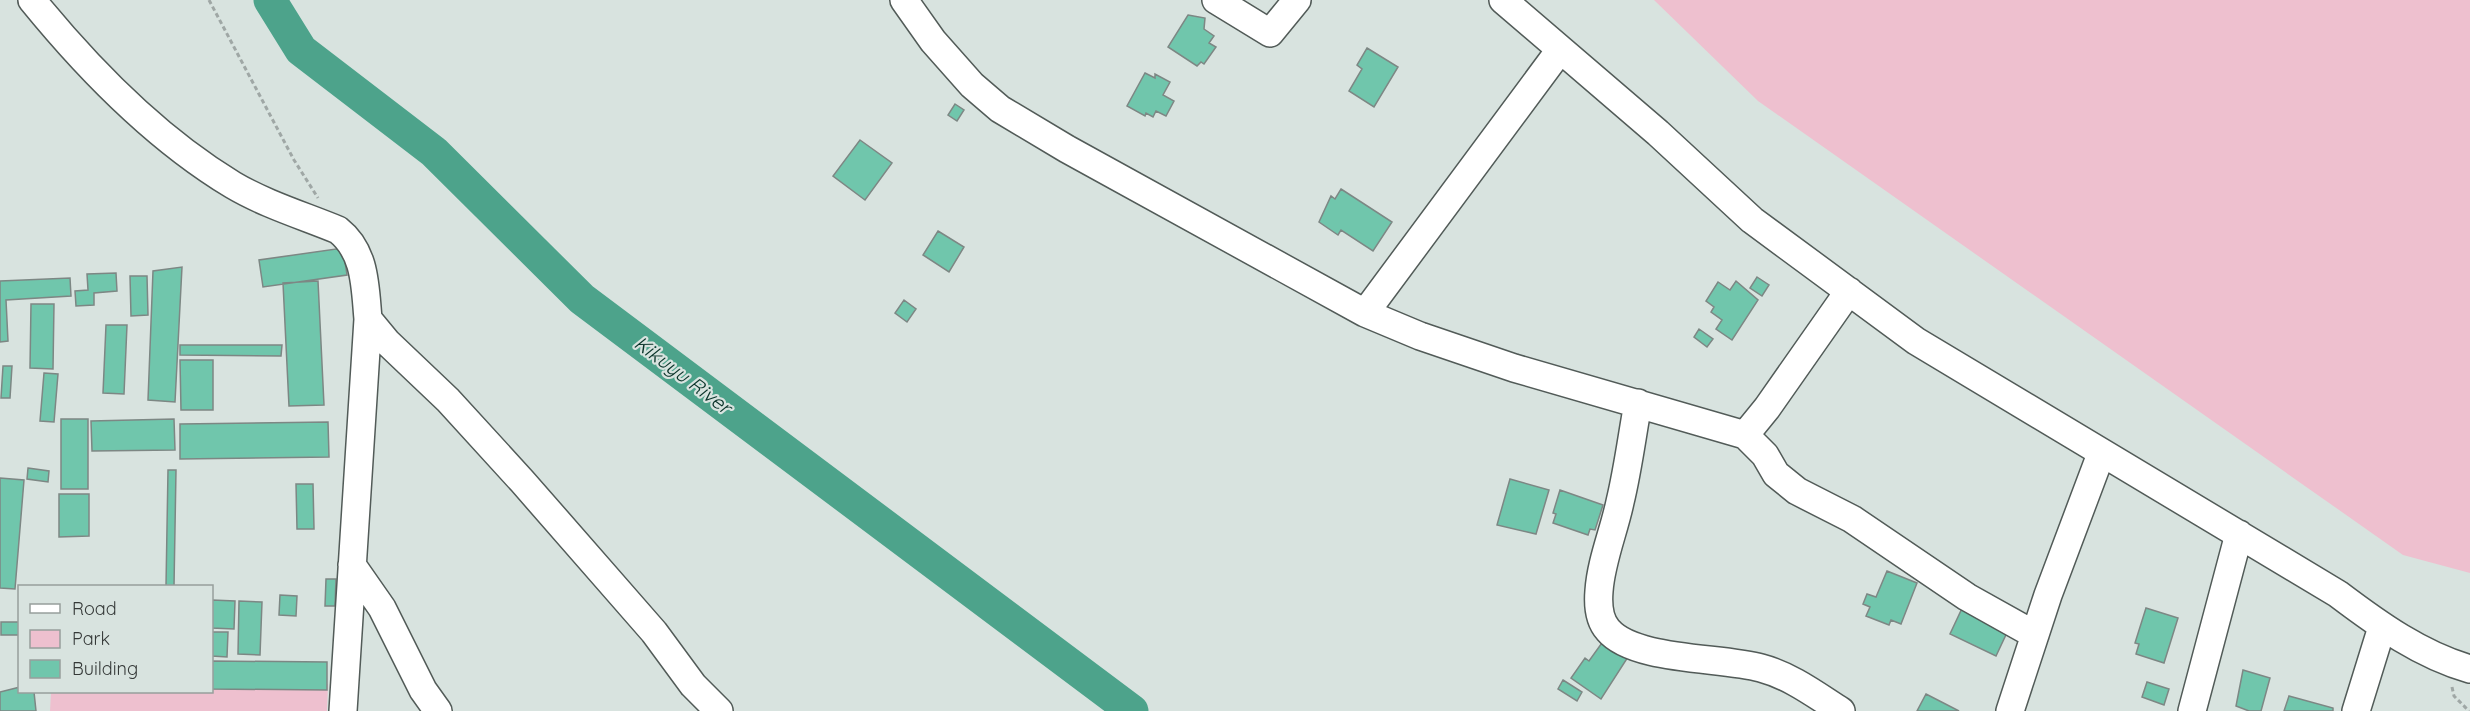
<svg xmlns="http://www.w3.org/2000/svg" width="2470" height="711" font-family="Quicksand,sans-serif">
  <rect width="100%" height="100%" fill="#d8e3df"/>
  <path fill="#eec0cf" d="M1654,0H2470V573L2403,555L1758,101Z
    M212,680L328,684L327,711H50L51,692H212Z"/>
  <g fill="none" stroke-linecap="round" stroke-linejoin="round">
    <path stroke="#4da38b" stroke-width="33" d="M270,0L301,50L434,152L582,299L1132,711"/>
  </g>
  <path fill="#70c6ac" stroke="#7d8784" stroke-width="1.5" d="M1188,15L1205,18L1204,29L1214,36L1209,43L1216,47L1204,64L1201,62L1197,66L1168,47Z
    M1367,48L1398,67L1374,107L1349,91L1362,69L1357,65Z
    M1145,73L1155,78V74L1170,82L1163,95L1174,101L1166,116L1156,111L1153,117L1146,113L1145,116L1127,106Z
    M955,104L964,110L957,121L948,115Z
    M860,140L892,163L865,200L833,176Z
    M1341,189L1392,222L1373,251L1341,230L1338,235L1319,222L1331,196L1335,199Z
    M938,231L964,247L949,272L923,255Z
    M343,248L347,275L263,287L259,260Z
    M182,267L175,402L148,400L153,271Z
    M116,273L117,291L94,293V305L76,306L75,291L88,290L87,274Z
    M130,276H147L148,315L131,316Z
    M1757,277L1769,285L1762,296L1750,288Z
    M70,278L71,296L6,300L8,341L0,342V281Z
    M318,281L324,405L289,406L283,283Z
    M1736,281L1758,300L1732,340L1716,329L1722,320L1711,312L1714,307L1706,301L1718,282L1730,290Z
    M904,300L916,309L907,322L895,313Z
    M31,304H54L53,369L30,368Z
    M106,325H127L124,394L103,393Z
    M1699,329L1713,339L1707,347L1694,337Z
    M180,345H282L281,356L180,355Z
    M180,360H213V410H181Z
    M3,366H12L10,398H1Z
    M44,373L58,374L54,422L40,421Z
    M61,419H88V489H61Z
    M174,419L175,450L92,451L91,421Z
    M328,422L329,457L180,459V424Z
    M28,468L49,471L48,482L27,479Z
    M168,470H176L174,586H166Z
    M0,478L24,480L15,589L0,588Z
    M1510,479L1549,490L1536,534L1497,525Z
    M296,484H313L314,529H297Z
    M1560,490L1603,505L1595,530L1590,529L1588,535L1553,523L1556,514L1553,513Z
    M59,494H89V536L59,537Z
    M1887,571L1917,583L1901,624L1891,620L1889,625L1866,616L1870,607L1863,604L1867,594L1876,597Z
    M326,579H336L335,606H325Z
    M280,595L297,596L296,616L279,615Z
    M212,600L235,601L234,629L212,628Z
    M239,601L262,602L260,655L238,654Z
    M1965,602L2011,624L1996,656L1950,634Z
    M2146,608L2178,618L2164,663L2136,654L2139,644L2135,643Z
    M1,622H20V635H1Z
    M212,632H228L227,657L212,656Z
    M1604,640L1628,657L1601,699L1571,678L1585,658L1589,661Z
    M212,661L327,662V690L212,689Z
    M2243,670L2270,678L2261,711H2249L2236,706Z
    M1563,680L1582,692L1577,701L1558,689Z
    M2147,682L2169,689L2164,705L2142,697Z
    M20,687V692H34L36,711H0V692Z
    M1926,694L1959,711H1917Z
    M2289,696L2333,708V711H2284Z"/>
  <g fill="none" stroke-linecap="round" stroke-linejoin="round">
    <defs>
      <path id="minor" d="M32,0C89,70 155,138 233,185C265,204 304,216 338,230C366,252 365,287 368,319L343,711
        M904,0L933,41L972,85L1000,109L1067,149L1365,313L1420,336L1514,368L1745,435L1765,455L1776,474L1797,491L1852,519L1967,597L2035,635
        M1216,0L1270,33L1297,0
        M1503,0L1658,133L1752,220L1916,341L2338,594C2379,625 2421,655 2470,669
        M1365,313L1560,50
        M368,319L387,342L448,400L522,481L654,632L693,685L719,711
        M1638,403C1632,436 1628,469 1620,502C1614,531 1601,561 1599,591C1598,603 1599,620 1608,630C1634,661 1722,657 1761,668C1791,676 1816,695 1841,711
        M1745,435L1767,408L1849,291
        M352,565L382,608L423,690L438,711
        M2010,711L2048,595L2101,454
        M2192,711L2239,534
        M2356,711L2382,627"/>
    </defs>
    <use href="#minor" stroke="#525b58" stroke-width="30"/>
    <path stroke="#9fa7a5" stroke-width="3" stroke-dasharray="4.5 3" stroke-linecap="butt" d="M209,0L294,160L318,198
      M2452,687L2454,696L2469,711"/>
    <use href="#minor" stroke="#fff" stroke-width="27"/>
  </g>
  <g text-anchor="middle" stroke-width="4.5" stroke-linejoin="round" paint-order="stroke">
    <g font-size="20" font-style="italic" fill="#083228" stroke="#d8e3df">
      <text transform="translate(683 375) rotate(37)" y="7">Kikuyu River</text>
    </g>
  </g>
  <rect x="18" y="585" width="195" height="108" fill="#d8e3df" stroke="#979f9c" stroke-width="1.5"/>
  <rect x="30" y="604" width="30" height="9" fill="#ffffff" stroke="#979f9c" stroke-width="1.5"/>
  <text x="72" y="615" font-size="18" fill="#353938">Road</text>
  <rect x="30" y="630" width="30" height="18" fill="#eec0cf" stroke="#979f9c" stroke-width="1.5"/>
  <text x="72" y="645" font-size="18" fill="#353938">Park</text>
  <rect x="30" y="660" width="30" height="18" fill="#70c6ac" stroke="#979f9c" stroke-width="1.5"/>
  <text x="72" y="675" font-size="18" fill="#353938">Building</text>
</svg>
